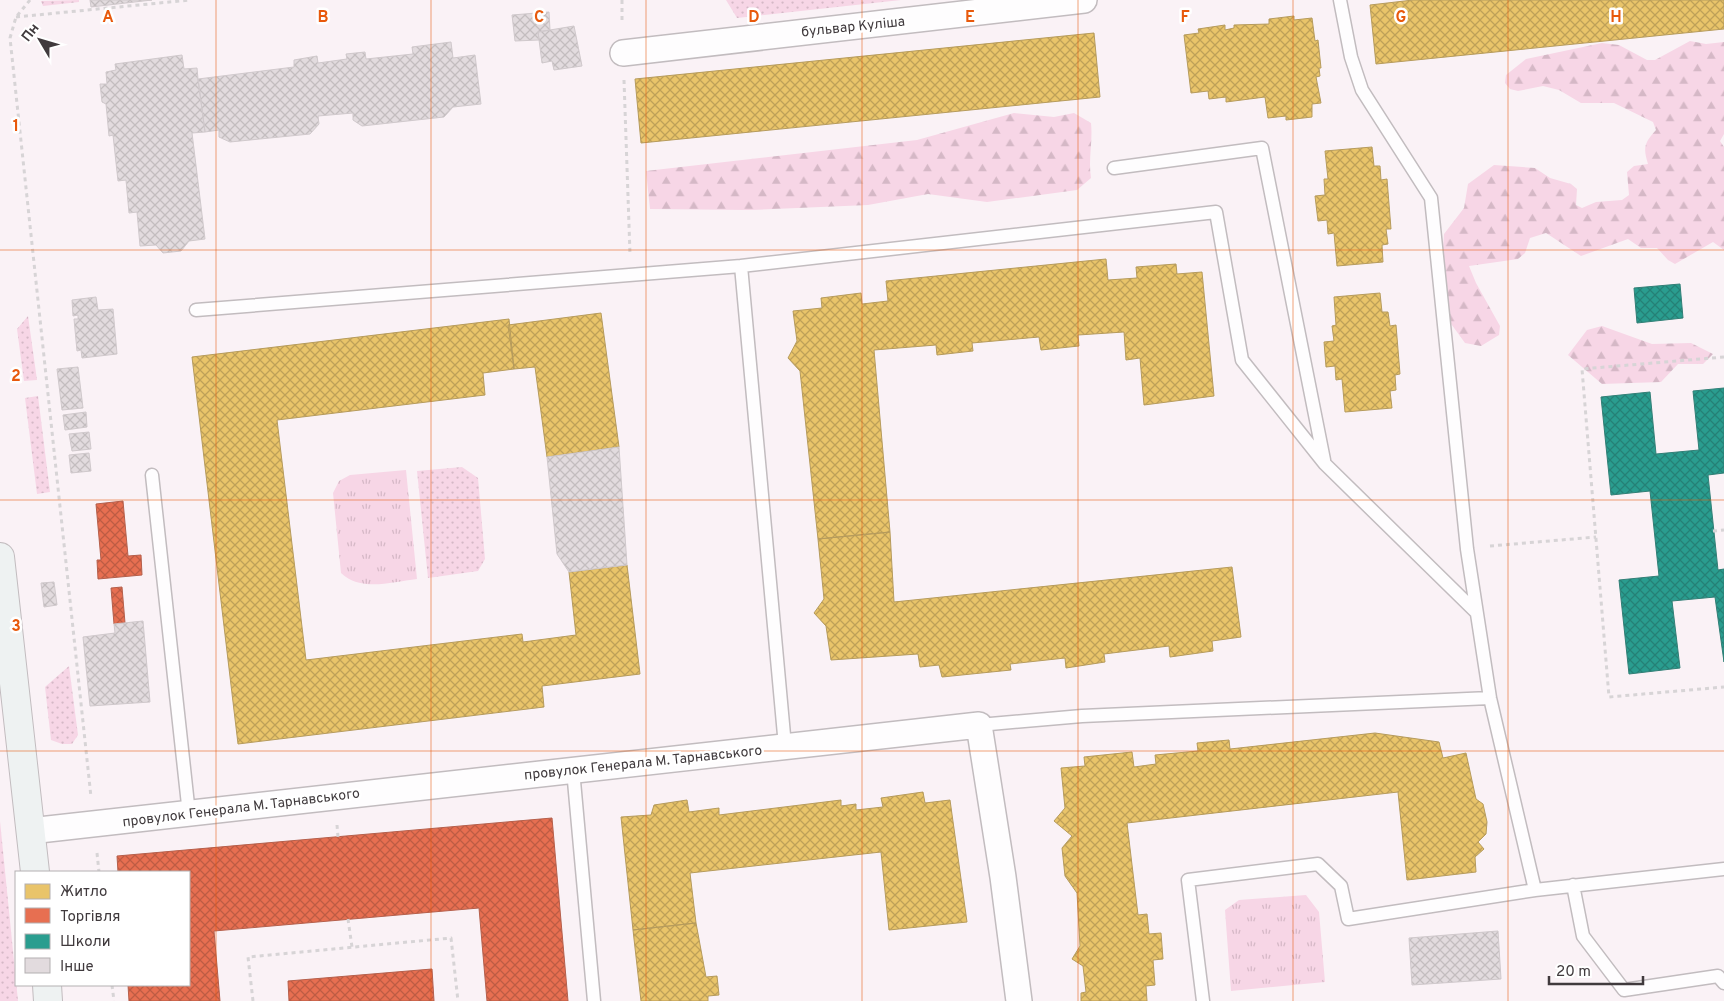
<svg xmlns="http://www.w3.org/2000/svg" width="1724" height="1001" font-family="Overpass,sans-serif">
  <defs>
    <pattern id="grass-dots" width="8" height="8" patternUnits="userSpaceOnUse" patternTransform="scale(1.25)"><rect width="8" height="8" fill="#f7d6e6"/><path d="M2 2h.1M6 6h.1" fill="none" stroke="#d5b8c6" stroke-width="1.8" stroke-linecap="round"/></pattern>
    <pattern id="forest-firs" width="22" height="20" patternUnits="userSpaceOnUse" patternTransform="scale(1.25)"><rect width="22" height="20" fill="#f7d6e6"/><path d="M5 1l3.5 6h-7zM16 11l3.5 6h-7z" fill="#d5b8c6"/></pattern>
    <pattern id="park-tufts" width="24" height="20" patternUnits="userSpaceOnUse" patternTransform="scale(1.25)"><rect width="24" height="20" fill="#f7d6e6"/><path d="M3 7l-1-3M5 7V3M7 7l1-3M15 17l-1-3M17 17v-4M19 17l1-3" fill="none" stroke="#d5b8c6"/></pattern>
    <pattern id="homes-cross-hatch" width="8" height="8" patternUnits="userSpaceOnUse" patternTransform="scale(1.25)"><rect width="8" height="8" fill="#e9c46a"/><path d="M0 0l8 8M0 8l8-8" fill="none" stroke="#bea058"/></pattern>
    <pattern id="shops-cross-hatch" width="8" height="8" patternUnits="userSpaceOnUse" patternTransform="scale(1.25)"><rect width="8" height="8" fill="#e76f51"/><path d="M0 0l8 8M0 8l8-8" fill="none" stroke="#bd5c44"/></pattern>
    <pattern id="schools-cross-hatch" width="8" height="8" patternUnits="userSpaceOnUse" patternTransform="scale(1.25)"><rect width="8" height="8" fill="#2a9d8f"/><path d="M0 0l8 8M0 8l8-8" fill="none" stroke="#258176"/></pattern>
    <pattern id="building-cross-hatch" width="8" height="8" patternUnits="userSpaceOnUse" patternTransform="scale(1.25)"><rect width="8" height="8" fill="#e2dbde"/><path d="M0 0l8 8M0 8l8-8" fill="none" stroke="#c3bdbf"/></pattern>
  </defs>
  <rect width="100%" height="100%" fill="#faf2f6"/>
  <path fill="url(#grass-dots)" d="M79,0V2L43,6L41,1Z
    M726,0H901L737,18Z
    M28,316L37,380L24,381L17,329Z
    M38,396L50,492L37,494L25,398Z
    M462,467L478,478L485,559L478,571L428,578L417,471Z
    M69,666L78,735L72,744H62L51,740L45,687Z
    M0,821L18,1001H0Z"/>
  <path fill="url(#forest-firs)" d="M1690,41L1706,44L1724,42V134L1720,141L1724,147V250L1713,242L1675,264L1668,260L1657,248H1641L1628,239L1581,256L1546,233L1530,238L1525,253L1518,259L1469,266L1476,283L1500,326L1499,335L1481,346L1465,343L1441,310L1436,262L1443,249L1444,234L1464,208L1468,184L1494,165L1535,168L1550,178L1571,184L1577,189L1576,205L1582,208L1596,202L1622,200L1629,195L1627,172L1634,166L1648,164C1643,148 1644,143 1656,130L1653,122L1614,103H1581L1559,90L1543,86L1518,91L1510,89L1505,83L1506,75L1526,59L1602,43L1619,45L1647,60H1655Z
    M1014,113L1054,117L1074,113L1091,123C1093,142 1088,159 1091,178L1077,190L987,202L928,194L868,205L750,210L650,209L646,171L917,140Z
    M1602,326L1652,344L1691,343L1713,354L1703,364H1678L1661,382L1602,384L1568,355L1587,330Z"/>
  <path fill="url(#park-tufts)" d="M406,470L417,579C391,582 361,592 341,573L333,493L339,481L350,475Z
    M1306,895L1319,912L1325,982L1231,991L1225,910L1239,900Z"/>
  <path fill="url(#homes-cross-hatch)" stroke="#b69b5c" d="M1413,0H1724V29L1376,64L1370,5Z
    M1294,16V20L1312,18L1315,41L1318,40L1321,68H1319L1320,76L1316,77L1321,103L1312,104V117L1286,120V116L1268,118L1265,97L1226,102V97L1209,99L1208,91L1191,93L1184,35L1199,33L1198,29L1225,25V30L1234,28V25L1269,24V19Z
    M1094,33L1100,97L641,143L635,79Z
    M1372,147L1374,166H1380L1381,180L1387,179L1391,229H1386L1388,244L1382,245L1383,262L1337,266L1334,233L1328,234L1327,220L1318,221L1315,196L1325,195L1324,179H1328L1325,151Z
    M1106,259L1108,280L1137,278L1136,267L1176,264L1177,274L1202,272L1214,396L1144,405L1140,358L1126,360L1124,332L1078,335L1079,346L1041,350L1039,337L972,343L973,351L937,355L936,345L874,350L890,532L818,539L800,371L788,358L797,341L793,311L822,308L821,298L861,293L862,304L888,301L886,281Z
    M1380,293L1382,312H1388L1390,326L1396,325L1400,374L1395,375L1396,390L1390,391L1392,408L1345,412L1342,379L1336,380L1335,366L1326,367L1324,342L1334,341L1332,326L1336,325L1334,297Z
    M601,313L619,447L547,457L535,367L514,369L508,325Z
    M509,319L514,369L483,373L485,395L277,420L306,660L522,634L523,642L576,635L569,572L627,565L640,674L542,686L544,707L238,744L192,357Z
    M890,532L894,602L1232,567L1241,637L1212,641L1213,651L1170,657L1169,646L1104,654L1105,662L1066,668L1065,658L1010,664L1011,670L942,677L939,665L920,667L918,654L831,660L826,626L814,613L824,599L818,539Z
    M1375,733L1439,742L1443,758L1466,753L1476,799L1483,804L1487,822L1486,834L1478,842L1484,849L1475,857L1476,872L1407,880L1398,792L1127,823L1138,915L1147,914L1149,934L1161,933L1163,959L1153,960L1155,985L1146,986L1147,1001H1081V993L1086,992L1083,966L1072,959L1080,946L1077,893L1065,876L1062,848L1072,836L1054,821L1065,808L1061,768L1085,766L1084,757L1132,752L1134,767L1156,764L1155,755L1198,751L1197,743L1229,740L1230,749Z
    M923,792L925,803L950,800L967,922L889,930L881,852L690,873L696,923L633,930L621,817L651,815L654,805L687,800L689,812L719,808V815L841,800V806L856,804V810L883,807L881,798Z
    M696,923L706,977L717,976L719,995L708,996V1001H641L633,930Z"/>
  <path fill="url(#shops-cross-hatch)" stroke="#b55f4b" d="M123,501L128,556L141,555L142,575L98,579L97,560H101L96,504Z
    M122,587L125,623L114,624L111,588Z
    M552,818L568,1001H487L479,908L214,931L220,1001H129L128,985H189V872H118L117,856Z
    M432,969L434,1001H289L288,981Z"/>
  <path fill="url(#schools-cross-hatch)" stroke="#317f76" d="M1680,284L1683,318L1637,323L1634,288Z
    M1724,388V473L1708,475L1718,570L1724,569V662L1715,597L1672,601L1680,668L1629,674L1619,580L1659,576L1650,491L1611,495L1601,397L1650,392L1656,454L1699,450L1693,391Z"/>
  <path fill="url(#building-cross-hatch)" stroke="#d0c9cc" d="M90,0H152L91,7Z
    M549,12L550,30L538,32L539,40L515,41L512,15Z
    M574,26L582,66L554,70L552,61L542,63L538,32Z
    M451,42L453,58L475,55L481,104L453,107L444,117L362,126L353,120V113L318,116L319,124L310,134L230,142L219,137V130L205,132L198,79L294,67V60L317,56L318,63L347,59L346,54L365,52L366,59L413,54L412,47Z
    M182,55L184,69L197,68L198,79L205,132L192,133L205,239L189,241L181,251L163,253L156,245L140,246L137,212L129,213L126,180L118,181L113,135L109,136L106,104L102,102L100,84H107L106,72L116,70L115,64Z
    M96,297L98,310L113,309L117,354L82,358L81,350L77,351L74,319H78V315L73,316L72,300Z
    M78,367L83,408L62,410L57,369Z
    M86,412L87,427L65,430L63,415Z
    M89,432L91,449L72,451L69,434Z
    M619,447L627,565L569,572L557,554L547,457Z
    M89,453L91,471L71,473L69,455Z
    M54,582L57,605L44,607L41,583Z
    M143,621L150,702L90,706L83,637L115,633L114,624Z
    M1498,931L1501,979L1412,985L1409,938Z"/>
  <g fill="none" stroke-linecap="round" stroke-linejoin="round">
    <defs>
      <path id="service" d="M1340,0L1351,57L1362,90L1431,198L1467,549L1490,698L1535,890
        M1114,168L1262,148L1324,460
        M196,310L741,266
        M152,475L189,814
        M979,725L1082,716L1490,698
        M785,746L741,266L1216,212L1242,360L1325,464L1477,613
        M573,770L594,1001
        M1573,885L1583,936L1624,990L1718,976L1724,983
        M1203,1001L1188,880L1318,864L1341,886L1348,919L1535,890L1724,869"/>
      <path id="minor" d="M623,53L1084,0
        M30,831L979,725L1003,877L1019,1001"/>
      <path id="secondary" d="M0,557L35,872
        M47,985L48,1001"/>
    </defs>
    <use href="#service" stroke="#c2bcbf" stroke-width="15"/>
    <use href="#minor" stroke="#c2bcbf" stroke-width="28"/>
    <use href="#secondary" stroke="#c2bcbf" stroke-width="30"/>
    <path stroke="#d7d4d6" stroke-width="3" stroke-dasharray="4 4" stroke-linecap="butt" d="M30,0L16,17L10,38L91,797
      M622,0V24
      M16,17L190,0
      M624,80L630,254
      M1724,357L1582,369L1609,697L1724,687
      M1713,531L1724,530
      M1490,546L1596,537
      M337,825L338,837
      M97,853L99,872
      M348,919L352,947
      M112,985L114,1001
      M253,1001L248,957L451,938L458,1001"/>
    <use href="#service" stroke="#fefdfe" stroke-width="12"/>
    <use href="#minor" stroke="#fefdfe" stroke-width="25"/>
    <use href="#secondary" stroke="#eef2f2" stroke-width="28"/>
  </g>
  <path fill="none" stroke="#e8590c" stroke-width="1" stroke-opacity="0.55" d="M216,0V1001M431,0V1001M646,0V1001M862,0V1001M1078,0V1001M1293,0V1001M1508,0V1001M0,250H1724M0,500H1724M0,751H1724"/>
  <g text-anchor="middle" stroke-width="5" stroke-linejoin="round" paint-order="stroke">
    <g font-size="14" fill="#403a3d" stroke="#fff">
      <text transform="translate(853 26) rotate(-6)" y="5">бульвар Куліша</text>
      <text transform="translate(643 762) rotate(-6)" y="5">провулок Генерала М. Тарнавського</text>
      <text transform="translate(241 807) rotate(-7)" y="5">провулок Генерала М. Тарнавського</text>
    </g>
  </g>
  <g font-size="16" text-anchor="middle" font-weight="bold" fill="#e8590c" stroke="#fff" stroke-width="5" stroke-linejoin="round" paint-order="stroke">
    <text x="108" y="22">A</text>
    <text x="323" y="22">B</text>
    <text x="539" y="22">C</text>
    <text x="754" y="22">D</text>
    <text x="970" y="22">E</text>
    <text x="1185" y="22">F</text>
    <text x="1401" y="22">G</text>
    <text x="1616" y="22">H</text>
    <text x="16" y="131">1</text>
    <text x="16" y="381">2</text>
    <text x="16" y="631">3</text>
  </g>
  <rect x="15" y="871" width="175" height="115" fill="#ffffff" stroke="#b3b0b1"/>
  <rect x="25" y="884" width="25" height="15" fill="#e9c46a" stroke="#b3b0b1"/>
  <text x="60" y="896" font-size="15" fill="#403a3d">Житло</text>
  <rect x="25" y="908" width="25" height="15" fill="#e76f51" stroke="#b3b0b1"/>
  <text x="60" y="921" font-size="15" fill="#403a3d">Торгівля</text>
  <rect x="25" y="934" width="25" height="15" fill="#2a9d8f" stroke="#b3b0b1"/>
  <text x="60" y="946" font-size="15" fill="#403a3d">Школи</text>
  <rect x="25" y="958" width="25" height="15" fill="#e2dbde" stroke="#b3b0b1"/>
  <text x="60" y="971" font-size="15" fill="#403a3d">Інше</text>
  <g transform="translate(40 40) rotate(308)" stroke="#ffffff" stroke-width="4" paint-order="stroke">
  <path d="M0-4L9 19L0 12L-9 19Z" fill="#403a3d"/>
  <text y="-8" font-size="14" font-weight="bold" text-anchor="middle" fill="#403a3d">Пн</text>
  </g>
  <path d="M1549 976v8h94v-8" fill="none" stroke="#403a3d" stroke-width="2.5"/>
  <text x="1556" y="976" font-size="15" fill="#403a3d" stroke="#ffffff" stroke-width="4" paint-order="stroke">20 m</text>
</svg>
